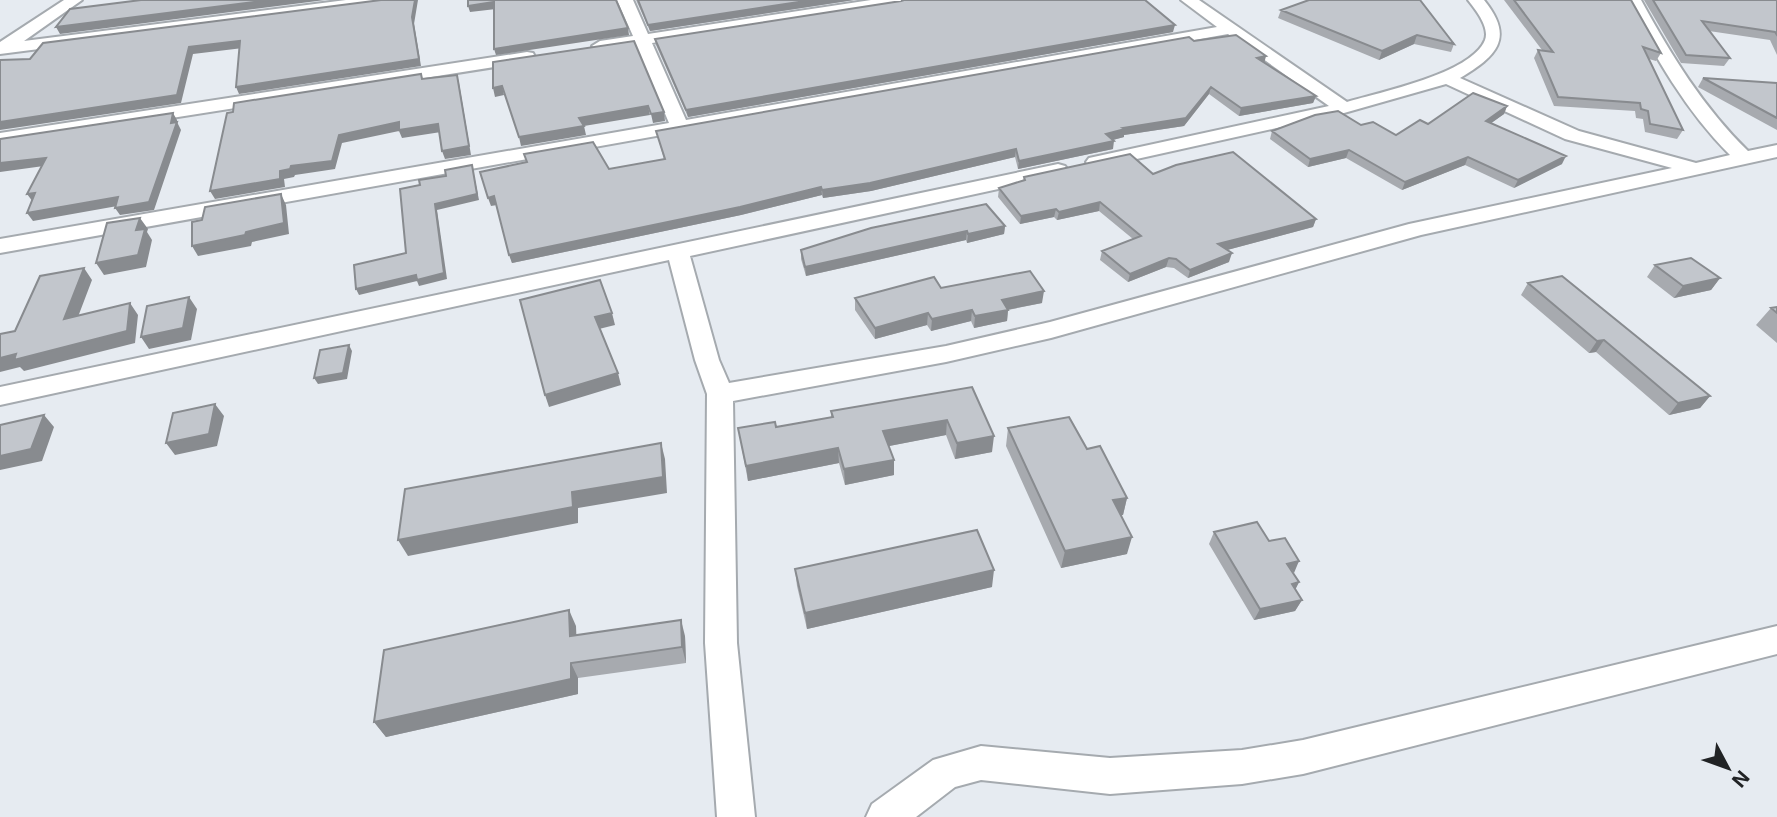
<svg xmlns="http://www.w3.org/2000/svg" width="1777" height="817" font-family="Inter,sans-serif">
  <rect width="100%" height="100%" fill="#e6ebf1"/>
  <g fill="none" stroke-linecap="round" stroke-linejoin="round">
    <defs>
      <path id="street" d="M64,0H82L24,41L346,0H390L382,5L0,54V42Z
        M617,0H633L648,34L871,0H909L901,5L652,43L686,120L1217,27L1181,0H1199L1347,102C1380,92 1471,74 1485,40C1490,27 1475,9 1468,0H1484C1515,38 1497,56 1460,78L1579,131L1696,163L1730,155C1685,110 1655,56 1625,0H1641C1671,55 1703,107 1748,151L1777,145V157L1421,235L1051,338L946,362L733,401L737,643L755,817H717L705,643L707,394L695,360L669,260L0,405V387L1058,164L1065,166L1068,170L1065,174L1058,176L690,256L719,360L729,383L946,346L1050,322L1409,224L1672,168L1565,139L1446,84L1344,113L1096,168L1089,166L1086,162L1089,158L1329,106L1228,34L0,253V239L669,123L636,45L600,51L592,46L600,41L633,36Z
        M527,52L533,53L535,57L533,61L0,145V133Z
        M1777,626V654L1303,774L1242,784L1110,794L981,780L955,787L916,817H866L872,804L933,760L981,746L1110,758L1242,750L1303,740Z"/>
    </defs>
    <use href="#street" stroke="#a5aaaf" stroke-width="4"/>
    <use href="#street" fill="#fff" fill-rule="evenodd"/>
  </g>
  <path fill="#a7aaaf" d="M636,0H854L650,31Z
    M1309,0L1454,44L1451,52L1414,44L1379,60L1278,18L1281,10Z
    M1504,0H1631L1661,53L1656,61L1649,59L1683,130L1677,139L1645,132L1643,119L1636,118L1635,111L1554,106L1534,58L1538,50H1542Z
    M1644,0H1777V55L1770,40L1709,31L1730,58L1724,66L1681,63Z
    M901,1L1173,32L688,117L656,45L655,39Z
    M1194,41L1264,62L1316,96L1313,103L1239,116L1209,94L1184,126L1124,135V137L1113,140V149L1018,169L1015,157L871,191L823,198L822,195L741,215L512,263L496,205L491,206L609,169L664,159L656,131Z
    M1703,78L1777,83V130L1698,87Z
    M1507,106L1504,114L1491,123L1562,164L1514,188L1465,165L1402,190L1346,158L1308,167L1270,139L1272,131L1361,125L1396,135L1428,124Z
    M1153,174L1316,219L1313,227L1227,250L1229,262L1188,278L1174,268L1166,267L1128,282L1100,260L1102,251L1133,239L1099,211L1057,220L1054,217L1020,224L998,197L999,188L1023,181L1024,177Z
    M1005,226L1004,234L967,243L966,240L806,276L801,259V250Z
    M1655,265L1720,278L1711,290L1674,298L1647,277Z
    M1528,283L1710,396L1700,408L1669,415L1596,352L1589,353L1521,295Z
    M941,288L1042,303L1008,310L1007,321L974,328L971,321L931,331L927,325L875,339L855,310V298Z
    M1777,307V343L1756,325L1771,308Z
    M972,387L992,452L955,459L946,435L889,446L894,475L845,485L839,463L748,481L738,428L776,427L831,417V411Z
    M1008,428L1087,449L1127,498L1123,515H1121L1127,554L1061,568L1006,446Z
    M1214,532L1269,541L1299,582L1295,590L1302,600L1295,611L1254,620L1209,544Z
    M795,569L992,587L807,629L797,586Z
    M576,626V635L685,636L686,663L578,678V694L386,737L374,722Z"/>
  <path fill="#888b8f" d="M269,0H325L60,34L56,27Z
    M415,0H418L414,24L421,66L239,94L236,87L412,17Z
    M812,0H854L650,31L648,25Z
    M494,2L496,9L470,12L468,6Z
    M1175,25L1173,32L688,117L686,110Z
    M628,28L629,35L496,55L494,49Z
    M1417,35L1414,44L1379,60L1382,51Z
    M240,41L243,48L193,54L181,103L0,130V122L189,47Z
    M1266,56L1264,64L1257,58Z
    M457,75L459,83L471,155L445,159L442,151Z
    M502,86L504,95L495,97L493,88Z
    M1211,87L1209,94L1184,126L1124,135V137L1105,142L1106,134L1123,128Z
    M1316,96L1313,103L1239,116L1241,108Z
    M648,106L650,115L584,126L586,135L521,146L519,137L579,118Z
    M1507,106L1504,114L1483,129L1486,121Z
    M664,112L665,121L653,123L651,114Z
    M173,113L177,120V123V122L181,130L154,210L120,215L115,208L171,123Z
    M399,122L438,124L441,132L402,138L399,131L342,143L335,169L295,175L294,177L284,179L285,187L215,199L210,191L291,166L339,135Z
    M1114,141L1113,149L1018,169L1019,161Z
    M1016,149L1015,157L871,191L823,198L822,190Z
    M1349,150L1346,158L1308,167L1310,159Z
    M1566,156L1562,164L1514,188L1518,180Z
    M1468,157L1465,165L1402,190L1405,182Z
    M46,158L51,165L0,172V163Z
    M472,165L479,200L437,210L447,279L419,286L417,281L359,295L356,289L416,275L435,204Z
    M821,187L822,195L741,215L512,263L509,255Z
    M35,193L33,202L27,194Z
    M281,194L286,205L289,234L252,242L251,246L198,256L192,246L246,232Z
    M494,196L496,205L491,206L488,198Z
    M118,197L123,205L33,221L27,213Z
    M1100,202L1099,211L1057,220L1059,212Z
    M1056,209L1054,217L1020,224L1021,216Z
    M140,218L148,229L147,232L152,240L146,267L104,275L96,263L136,230Z
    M1316,219L1313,227L1216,253L1218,244Z
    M1005,226L1004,234L967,243L968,234Z
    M967,231L966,240L806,276L805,267Z
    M1232,253L1229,262L1188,278L1190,270Z
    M1169,258L1166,267L1128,282L1130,274Z
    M84,268L92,280L73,330L64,319Z
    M1720,278L1711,290L1674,298L1683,286Z
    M1044,291L1042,303L1001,311L1002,300Z
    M189,297L197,309L191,340L149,349L141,337Z
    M130,303L138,315L135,343L24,371L20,367L0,372V358Z
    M972,310L971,321L931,331L932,319Z
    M1008,310L1007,321L974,328L975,316Z
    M612,313L615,325L599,329L595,317Z
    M928,313L927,325L875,339V328Z
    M1604,340L1596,352L1589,353L1597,341Z
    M349,345L352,351L347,379L318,384L314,378Z
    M618,373L621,385L549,407L545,395Z
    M1710,396L1700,408L1669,415L1678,403Z
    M215,404L224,416L217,446L175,455L166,443Z
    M44,415L54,427L42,461L0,470V456Z
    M947,420L946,435L884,447L883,431Z
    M994,436L992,452L955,459L957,443Z
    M661,443L665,459L667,493L578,508V523L408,556L398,540L572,492Z
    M838,448L839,463L748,481L746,466Z
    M894,460V475L845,485L844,469Z
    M1127,498L1123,515L1109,517L1113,500Z
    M1132,537L1127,554L1061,568L1065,551Z
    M1299,561L1294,573L1287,564Z
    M994,570L992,587L807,629L805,613Z
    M1299,582L1293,594L1292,584Z
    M1302,600L1295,611L1254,620L1260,609Z
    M569,610L576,626L577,652L570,636Z
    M681,620L685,636L686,663L682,647Z
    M571,663L578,678V694L386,737L374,722Z"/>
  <path fill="#c2c6cc" stroke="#888b8f" stroke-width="2" d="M141,0H269L56,27L70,9Z
    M381,0H415L412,17L419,59L236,87L240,41L189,47L177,95L0,122V60L30,59L43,43Z
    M468,0H616L628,28L494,49V2L468,6Z
    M638,0H812L648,25Z
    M904,0H1145L1175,25L686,110L655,39L901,1Z
    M1309,0H1420L1454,44L1417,35L1382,51L1281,10Z
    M1514,0H1631L1661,53L1643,47L1683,130L1650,124L1648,111L1641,109L1640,103L1558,97L1538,50L1553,52Z
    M1653,0H1777V35L1775,32L1702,21L1730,58L1686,55Z
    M1236,35L1266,56L1257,58L1316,96L1241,108L1211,87L1186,118L1123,128L1125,129L1106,134L1114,141L1019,161L1016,149L870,183L822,190L821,187L740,207L509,255L494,196L488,198L480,172L527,162L524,154L593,142L609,169L665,159L656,131L1189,37L1194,41Z
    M634,41L664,112L651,114L648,106L579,118L584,126L519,137L502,86L493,88V62Z
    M421,74L422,79L457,75L469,146L442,151L438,124L399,130V122L339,135L332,161L291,166L290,169L280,171V179L210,191L227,113L233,112L234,103Z
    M1703,78L1777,83V118Z
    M1473,93L1507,106L1486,121L1566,156L1518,180L1468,157L1405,182L1349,150L1310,159L1272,131L1315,115L1338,111L1361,125L1373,122L1396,135L1420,120L1428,124Z
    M173,113L171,123L177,122L149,202L115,208L118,197L27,213L35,193L27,194L46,158L0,163V139Z
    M1233,152L1316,219L1218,244L1232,253L1190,270L1176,259L1169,258L1130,274L1102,251L1141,236L1100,202L1059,212L1056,209L1021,216L999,188L1025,180L1024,177L1130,154L1153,174L1176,165Z
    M472,165L477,194L435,204L444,273L417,280L416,275L356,289L354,265L406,253L400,189L420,185L419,180L446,176L445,170Z
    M281,194L284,223L246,232L245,235L192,246V222L202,220L205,207Z
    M986,204L1005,226L968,234L967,231L805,267L801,250L871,228Z
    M140,218L136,230L145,229L138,255L96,263L107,223Z
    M1691,258L1720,278L1683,286L1655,265Z
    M84,268L64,319L130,303L127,331L14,360L16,354L0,358V334L15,331L40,276Z
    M1030,271L1044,291L1002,300L1008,310L975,316L972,310L932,319L928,313L875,328L855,298L934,277L941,288Z
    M1562,276L1710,396L1678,403L1604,340L1597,341L1528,283Z
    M600,280L612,313L595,317L618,373L545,395L520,300Z
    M189,297L183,328L141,337L147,306Z
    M1777,307V313L1771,308Z
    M349,345L343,373L314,378L320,350Z
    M972,387L994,436L957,443L947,420L883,431L894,460L844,469L838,448L746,466L738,428L775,422L776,427L833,417L831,411Z
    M215,404L209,434L166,443L173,413Z
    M44,415L31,449L0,456V425Z
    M1069,417L1087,449L1100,446L1127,498L1113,500L1132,537L1065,551L1008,428Z
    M661,443L663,477L572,492L573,507L398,540L405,489Z
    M1257,522L1269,541L1285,538L1299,561L1287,564L1299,582L1292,584L1302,600L1260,609L1214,532Z
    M977,530L994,570L805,613L795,569Z
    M569,610L570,636L681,620L682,647L571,663V679L374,722L384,650Z"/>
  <g transform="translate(1728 768) rotate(131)" stroke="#e6ebf1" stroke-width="5" paint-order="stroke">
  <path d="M0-5L12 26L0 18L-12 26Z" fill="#212325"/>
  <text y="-10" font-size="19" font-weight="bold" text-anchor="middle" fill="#212325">N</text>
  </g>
</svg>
